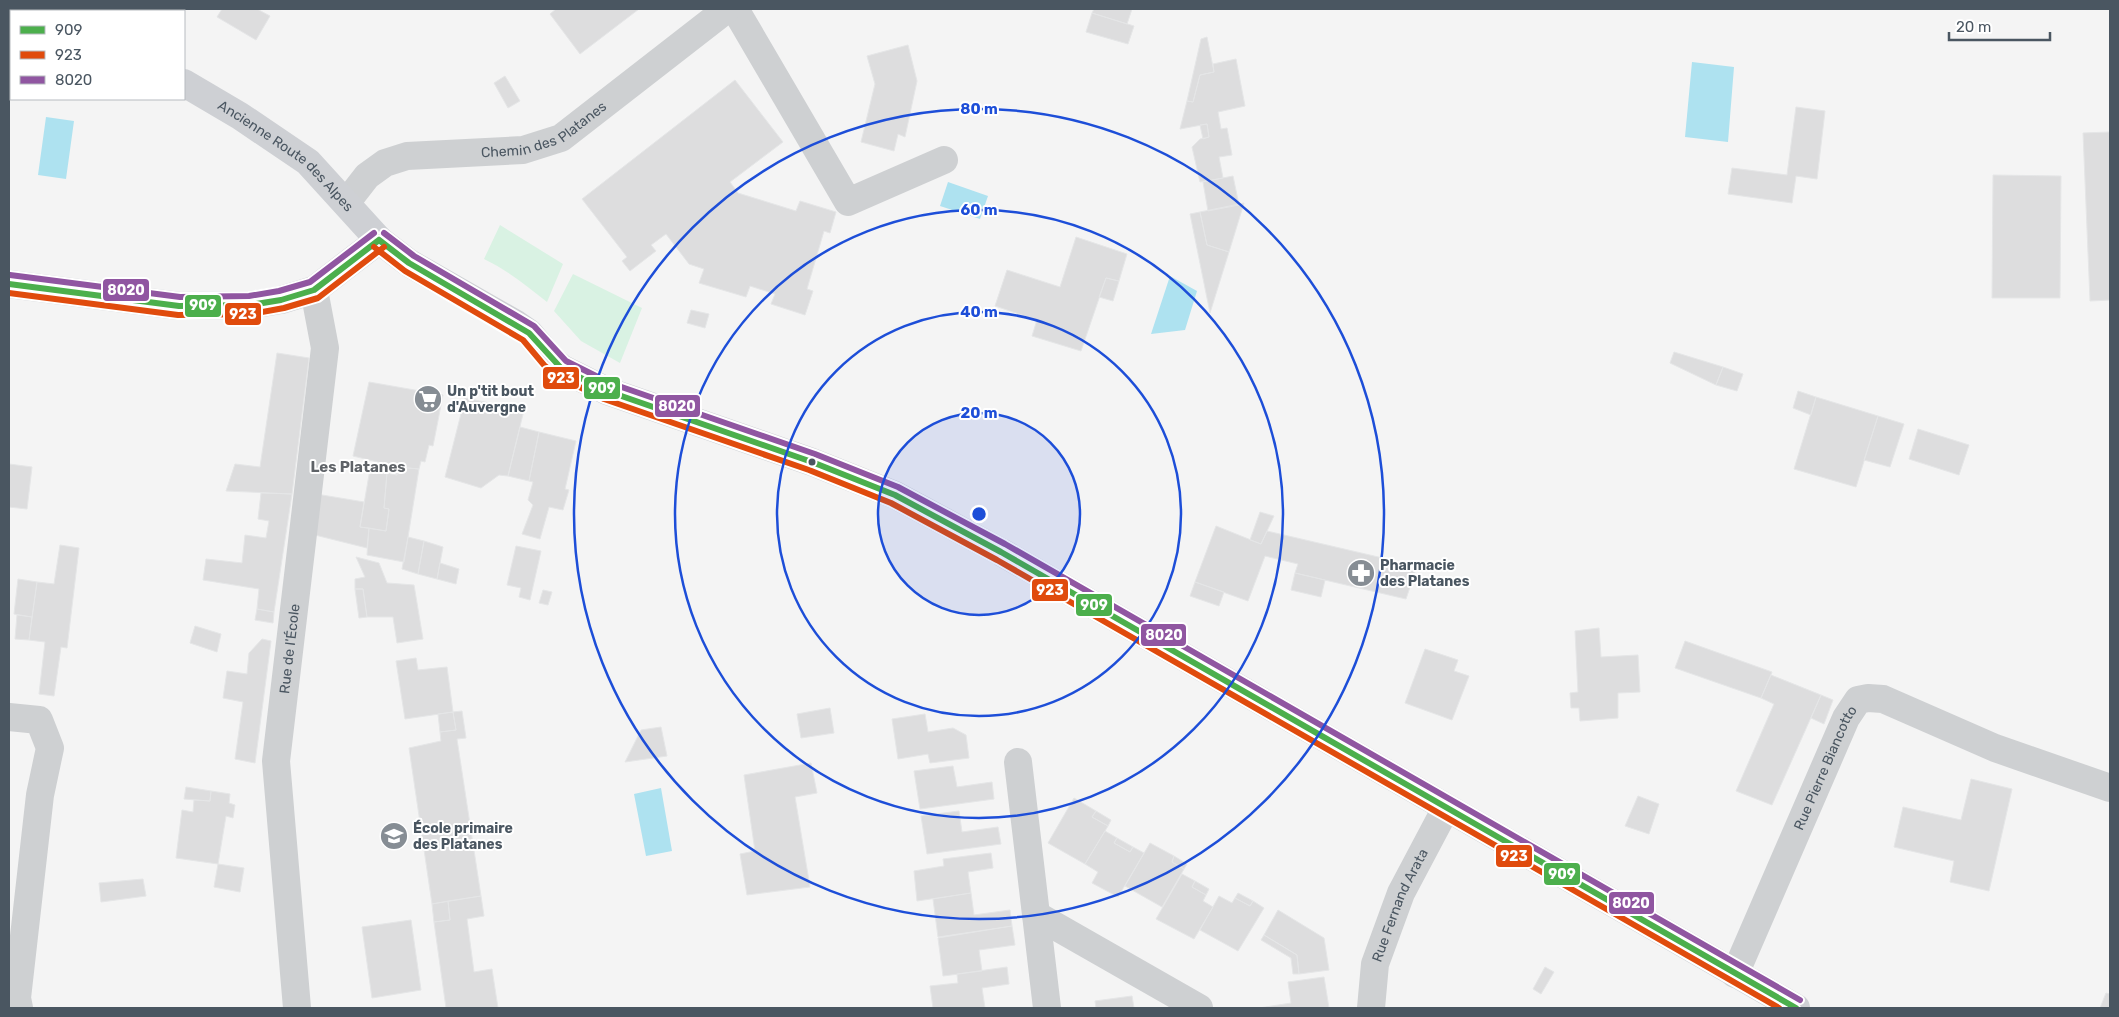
<svg xmlns="http://www.w3.org/2000/svg" width="2119" height="1017" font-family="Rubik,sans-serif">
  <rect width="100%" height="100%" fill="#f4f4f4"/>
  <path fill="#d9f2e3" d="M500,225L563,264L547,302C526,285 507,270 484,259Z
    M573,274L642,308L620,363L581,341L554,311Z"/>
  <path fill="#aee2f0" d="M1692,62L1734,67L1728,142L1685,137Z
    M46,117L74,121L66,179L38,175Z
    M948,182L988,196L980,219L940,206Z
    M1170,276L1197,291L1185,330L1151,334Z
    M661,788L672,851L646,856L634,794Z"/>
  <path fill="#ddddde" stroke="#e5e6e7" d="M222,9H257L270,16L256,40L217,17Z
    M556,9H639L580,54L550,14Z
    M1094,9H1132L1127,24L1092,13Z
    M1092,13L1134,26L1128,44L1086,32Z
    M1207,37L1214,72L1200,75L1193,102L1187,101L1201,39Z
    M908,45L917,81L905,137L898,134L894,151L861,142L875,84L867,56Z
    M1236,59L1245,106L1218,112L1221,129L1227,128L1232,155L1219,157L1223,178L1200,182L1192,147L1200,139L1209,137L1207,124L1180,129L1187,101L1193,102L1200,75L1214,72L1213,64Z
    M505,76L520,101L508,108L494,83Z
    M735,80L783,142L730,182L738,193L796,211L800,201L836,212L830,233L824,231L807,289L813,291L805,315L771,304L775,294L750,286L746,297L699,283L704,269L689,264L666,234L651,245L656,251L630,271L622,261L627,257L582,199Z
    M1796,107L1825,111L1817,179L1796,176L1792,203L1728,194L1732,168L1787,175Z
    M1207,124L1209,137L1203,139L1200,125Z
    M2110,132V300L2090,301L2083,133Z
    M1993,175L2061,176L2060,298H1992Z
    M1233,176L1239,205L1208,211L1203,182Z
    M1244,203L1229,252L1207,245L1200,212Z
    M1200,212L1207,245L1229,252L1210,313L1190,214Z
    M1076,237L1127,254L1119,281L1106,278L1081,351L1032,336L1037,320L995,306L1007,270L1060,287Z
    M1106,278L1119,281L1113,301L1099,297Z
    M691,310L709,314L705,328L687,323Z
    M1674,352L1723,367L1716,385L1670,363Z
    M277,353L309,358L292,494L226,491L235,464L260,467Z
    M1723,367L1743,374L1737,391L1716,385Z
    M369,382L443,395L433,446L429,445L425,462L421,461L419,469L398,467L353,456Z
    M1798,391L1816,397L1811,415L1793,408Z
    M1816,397L1878,416L1856,487L1794,469Z
    M465,398L524,410L508,476L499,475L481,488L445,477Z
    M1878,416L1904,424L1890,467L1864,460Z
    M520,427L539,432L529,481L508,476Z
    M1918,429L1969,445L1959,475L1909,459Z
    M539,432L576,441L565,489L569,490L563,510L549,507L540,539L522,534L533,505L528,500L533,482L529,481Z
    M9,464L32,467L27,509L9,507Z
    M388,465L398,467L397,475L387,473Z
    M398,467L419,469L404,562L367,555L369,528L386,531L389,509L384,508L387,473L397,475Z
    M370,469L387,473L384,508L389,509L386,531L360,527Z
    M261,493L292,494L274,612L257,609L259,589L203,580L206,559L242,563L245,535L266,538L269,521L258,519Z
    M316,494L364,502L360,527L369,528L367,548L311,534Z
    M1260,512L1274,516L1261,544L1250,540Z
    M1216,526L1261,544L1267,531L1417,566L1406,599L1295,573L1298,564L1265,556L1248,601L1195,582Z
    M408,537L424,541L418,574L402,569Z
    M424,541L443,547L437,579L418,574Z
    M60,545L79,548L67,648L61,647L54,696L39,694L45,642L29,640L37,582L54,584Z
    M516,546L541,551L530,600L519,597L521,588L507,585Z
    M356,557L379,563L387,583L414,585L423,639L397,643L393,617H367L363,589H355V579L365,577Z
    M440,563L459,569L456,584L437,579Z
    M1295,573L1325,580L1321,597L1291,590Z
    M18,579L37,582L32,617L14,614Z
    M1195,582L1224,592L1219,606L1190,596Z
    M355,589H363L367,617L359,618Z
    M543,590L552,592L548,605L539,603Z
    M257,609L274,612L273,623L255,620Z
    M17,615L32,617L29,640L15,639Z
    M195,626L221,634L217,652L190,643Z
    M1599,628L1601,657L1638,655L1640,692L1618,693V718L1580,721L1579,708H1571L1570,693L1578,692L1575,631Z
    M262,639L271,641L255,763L235,759L243,702L223,698L227,671L247,674L249,653Z
    M1685,641L1772,672L1761,698L1675,668Z
    M1425,649L1458,660L1454,671L1469,676L1452,720L1405,703Z
    M416,658L418,670L447,667L453,712L405,719L396,661Z
    M1771,675L1821,695L1772,805L1736,791L1774,704L1761,698Z
    M1821,695L1833,700L1824,724L1811,718Z
    M830,708L834,733L801,738L797,714Z
    M462,711L466,738L457,739L481,896L432,904L409,748L441,741L440,732L456,730L453,712Z
    M453,712L456,730L440,732L438,714Z
    M925,714L928,732L953,728L966,735L969,758L930,763L928,754L898,759L892,719Z
    M661,727L667,756L625,762L641,730Z
    M811,763L817,793L795,797L810,887L747,895L740,854L755,851L744,775Z
    M953,766L957,787L992,782L994,799L920,809L914,771Z
    M1971,779L2012,789L1989,891L1950,882L1954,861L1894,847L1903,807L1961,820Z
    M186,787L211,791L210,801L184,799Z
    M211,791L230,794L229,803L235,805L233,818L226,816L218,864L176,858L182,810L193,812L194,800L210,801Z
    M1638,796L1659,804L1649,834L1625,826Z
    M1074,798L1096,811L1092,817L1108,826L1085,864L1048,843Z
    M959,811L962,832L998,827L1001,844L927,854L921,816Z
    M1096,811L1111,820L1108,826L1092,817Z
    M1105,831L1117,838L1114,843L1130,852L1133,847L1144,853L1118,897L1092,883L1098,872L1085,864Z
    M1117,838L1133,847L1130,852L1114,843Z
    M1150,843L1174,856L1172,862L1184,869L1162,907L1125,886Z
    M991,853L993,868L968,872L971,893L917,901L914,871L944,866L943,859Z
    M1174,856L1187,864L1184,869L1172,862Z
    M218,864L244,868L240,892L214,887Z
    M1182,874L1195,881L1192,887L1206,895L1203,901L1213,907L1194,939L1156,919Z
    M143,879L146,896L101,902L99,883Z
    M1195,881L1209,889L1206,895L1192,887Z
    M971,893L974,915L1010,910L1012,926L938,937L933,899Z
    M1238,893L1253,901L1250,906L1235,898Z
    M481,896L484,916L467,919L474,972L492,969L498,1008H446L434,922L450,920L448,901Z
    M1219,896L1232,903L1235,898L1250,906L1253,901L1264,908L1238,951L1200,930Z
    M448,901L450,920L434,922L432,904Z
    M1278,910L1324,938L1329,970L1299,974L1297,955L1264,935Z
    M411,920L421,990L372,998L362,927Z
    M1012,926L1015,945L979,950L982,971L943,976L938,938Z
    M1264,935L1297,955L1299,974H1293L1291,958L1261,940Z
    M1007,967L1009,984L982,988L985,1008H933L930,986L958,983L957,974Z
    M1545,967L1554,972L1541,994L1533,989Z
    M1324,977L1329,1008H1259L1291,1003L1288,982Z
    M2106,993L2110,994V1008H2100Z
    M1132,996L1134,1008H1096L1095,1001Z"/>
  <g fill="none" stroke-linecap="round" stroke-linejoin="round">
    <g stroke="#ced0d2" stroke-width="28">
      <path d="M735,9L848,202L944,160"/>
      <path id="s1" d="M346,203L367,176L385,163L407,156L523,150L561,138L727,9"/>
      <path d="M9,717L39,720L50,748L40,795L17,998L19,1008"/>
      <path d="M1018,762L1047,1008"/>
      <path d="M1036,915L1199,1008"/>
      <path id="s2" d="M1735,974L1846,718L1858,700L1868,698L1883,699L1995,748L2110,788"/>
      <path id="s3" d="M297,1008L276,761L325,348L314,290"/>
      <path id="s4" d="M1371,1008L1375,964L1401,893L1446,808"/>
    </g>
    <g stroke="#ced0d4" stroke-width="28">
      <path d="M56,9L60,11"/>
      <path id="s5" d="M184,83L240,116L308,162L379,240L409,263L516,324L529,333L551,359L561,368L607,391L812,462L895,495L1001,552L1796,1008"/>
      <path d="M9,284L179,306L250,305L281,300L314,290L379,240"/>
    </g>
    <defs>
      <path id="bus-1" d="M379,240L409,263L529,333L561,368L607,391L812,462L895,495L1001,552L1796,1008
        M9,284L179,306L250,305L281,300L314,290L379,240"/>
      <path id="bus-2" d="M374,247L405,271L523,340L544,365L557,376L604,399L809,470L891,503L997,560L1779,1008
        M9,293L178,315L251,314L284,308L318,298L384,247"/>
      <path id="bus-3" d="M384,233L414,256L534,326L566,361L610,383L815,454L898,487L1005,544L1800,1000
        M10,275L180,297L249,296L279,291L310,282L374,233"/>
    </defs>
    <use href="#bus-1" stroke="#fff" stroke-width="10"/>
    <use href="#bus-2" stroke="#fff" stroke-width="10"/>
    <use href="#bus-3" stroke="#fff" stroke-width="10"/>
    <use href="#bus-1" stroke="#4caf4c" stroke-width="6"/>
    <use href="#bus-2" stroke="#e04b0d" stroke-width="6"/>
    <use href="#bus-3" stroke="#9056a1" stroke-width="6"/>
  </g>
  <circle cx="979" cy="514" r="101" fill="#1d4ed8" fill-opacity=".12"/>
  <g fill="none" stroke="#1d4ed8" stroke-width="2.5">
    <circle cx="979" cy="514" r="101"/>
    <circle cx="979" cy="514" r="202"/>
    <circle cx="979" cy="514" r="304"/>
    <circle cx="979" cy="514" r="405"/>
  </g>
  <defs>
    <symbol id="supermarket-disc" viewBox="-11 -11 22 22"><circle r="9.5" fill="#868d94" stroke="#fff"/><path d="M-6-5.5h2.5l.6 2H6L4.5 2H-2.5L-4.4-4H-6ZM-1.5 3.2a1.3 1.3 0 1 0 .1 0ZM3 3.2a1.3 1.3 0 1 0 .1 0Z" fill="#fff"/></symbol>
    <symbol id="pharmacy-disc" viewBox="-11 -11 22 22"><circle r="9.5" fill="#868d94" stroke="#fff"/><path d="M-2-6h4v4h4v4h-4v4h-4v-4h-4v-4h4Z" fill="#fff"/></symbol>
    <symbol id="school-disc" viewBox="-11 -11 22 22"><circle r="9.5" fill="#868d94" stroke="#fff"/><path d="M0-5L7-2L0 1L-7-2ZM-4 1L0 2.5L4 1V4Q0 6-4 4Z" fill="#fff"/></symbol>
  </defs>
  <g fill-rule="evenodd">
    <use href="#supermarket-disc" x="412" y="383" width="32" height="32"/>
    <use href="#pharmacy-disc" x="1345" y="557" width="32" height="32"/>
    <use href="#school-disc" x="378" y="820" width="32" height="32"/>
  </g>
  <circle fill="#4a5661" stroke="#fff" stroke-width="2" cx="812" cy="462" r="4.5"/>
  <g text-anchor="middle" stroke-width="4" stroke-linejoin="round" paint-order="stroke">
    <g font-size="14" fill="#4a5661" stroke="#fff">
      <text dy="5" stroke="none"><textPath href="#s1" startOffset="222">Chemin des Platanes</textPath></text>
      <text dy="5" stroke="none"><textPath href="#s5" startOffset="126">Ancienne Route des Alpes</textPath></text>
      <text dy="5" stroke="none"><textPath href="#s3" startOffset="361">Rue de l'École</textPath></text>
      <text dy="5" stroke="none"><textPath href="#s2" startOffset="225">Rue Pierre Biancotto</textPath></text>
      <text dy="5" stroke="none"><textPath href="#s4" startOffset="108">Rue Fernand Arata</textPath></text>
    </g>
    <g font-size="14" font-weight="bold" fill="#4a5661" stroke="#fff" text-anchor="start">
      <text x="447" y="396">Un p'tit bout<tspan x="447" dy="16">d'Auvergne</tspan></text>
      <text x="1380" y="570">Pharmacie<tspan x="1380" dy="16">des Platanes</tspan></text>
      <text x="413" y="833">École primaire<tspan x="413" dy="16">des Platanes</tspan></text>
    </g>
    <g font-size="15" font-weight="bold" fill="#5f6368" stroke="#fff">
      <text x="358" y="472">Les Platanes</text>
    </g>
  </g>
  <circle cx="979" cy="514" r="8" fill="#1d4ed8" stroke="#fff" stroke-width="2.5"/>
  <g font-size="15" text-anchor="middle" font-weight="bold" fill="#1d4ed8" stroke="#fff" stroke-width="4" stroke-linejoin="round" paint-order="stroke">
    <text x="979" y="114">80 m</text>
    <text x="979" y="215">60 m</text>
    <text x="979" y="317">40 m</text>
    <text x="979" y="418">20 m</text>
  </g>
  <g stroke="#fff" stroke-width="2">
    <rect x="102" y="278" width="48" height="24" rx="5" fill="#9056a1"/>
    <rect x="184" y="294" width="38" height="24" rx="5" fill="#4caf4c"/>
    <rect x="224" y="302" width="38" height="24" rx="5" fill="#e04b0d"/>
    <rect x="542" y="366" width="38" height="24" rx="5" fill="#e04b0d"/>
    <rect x="583" y="376" width="38" height="24" rx="5" fill="#4caf4c"/>
    <rect x="654" y="394" width="47" height="24" rx="5" fill="#9056a1"/>
    <rect x="1031" y="578" width="38" height="24" rx="5" fill="#e04b0d"/>
    <rect x="1075" y="593" width="38" height="24" rx="5" fill="#4caf4c"/>
    <rect x="1140" y="623" width="47" height="24" rx="5" fill="#9056a1"/>
    <rect x="1495" y="844" width="38" height="24" rx="5" fill="#e04b0d"/>
    <rect x="1543" y="862" width="38" height="24" rx="5" fill="#4caf4c"/>
    <rect x="1608" y="891" width="47" height="24" rx="5" fill="#9056a1"/>
  </g>
  <g font-size="14" text-anchor="middle" font-weight="bold" fill="#fff">
    <text x="126" y="295">8020</text>
    <text x="203" y="310">909</text>
    <text x="243" y="319">923</text>
    <text x="561" y="383">923</text>
    <text x="602" y="393">909</text>
    <text x="677" y="411">8020</text>
    <text x="1050" y="595">923</text>
    <text x="1094" y="610">909</text>
    <text x="1164" y="640">8020</text>
    <text x="1514" y="861">923</text>
    <text x="1562" y="879">909</text>
    <text x="1631" y="908">8020</text>
  </g>
  <rect width="2119" height="1017" fill="none" stroke="#4a5661" stroke-width="20"/>
  <rect x="10" y="10" width="175" height="90" fill="#ffffff" stroke="#b7bbc0"/>
  <rect x="20" y="26" width="25" height="8" fill="#4caf4c" stroke="#b7bbc0"/>
  <text x="55" y="35" font-size="15" fill="#4a5661">909</text>
  <rect x="20" y="51" width="25" height="8" fill="#e04b0d" stroke="#b7bbc0"/>
  <text x="55" y="60" font-size="15" fill="#4a5661">923</text>
  <rect x="20" y="76" width="25" height="8" fill="#9056a1" stroke="#b7bbc0"/>
  <text x="55" y="85" font-size="15" fill="#4a5661">8020</text>
  <path d="M1949 32v8h101v-8" fill="none" stroke="#4a5661" stroke-width="2.5"/>
  <text x="1956" y="32" font-size="15" fill="#4a5661" stroke="#ffffff" stroke-width="4" paint-order="stroke">20 m</text>
</svg>
